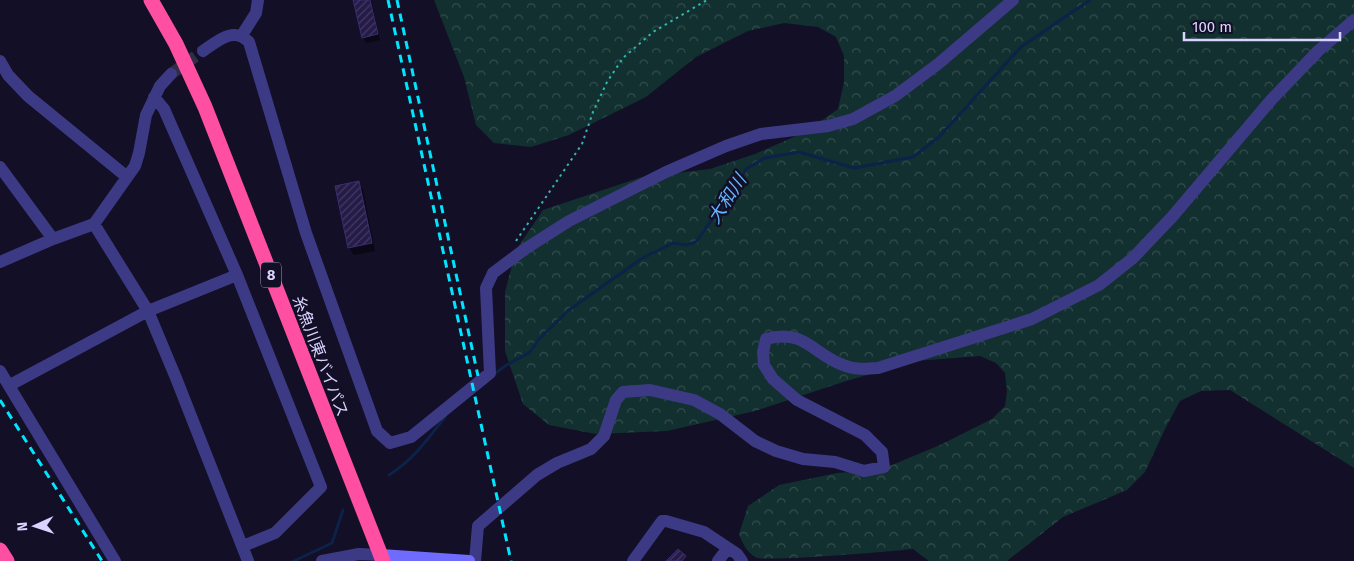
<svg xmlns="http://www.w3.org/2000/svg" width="1354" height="561" font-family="'Fira Sans','Noto Sans JP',sans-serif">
  <defs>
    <pattern id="forest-crowns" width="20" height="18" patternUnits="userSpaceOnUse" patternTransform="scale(1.25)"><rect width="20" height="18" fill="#12302f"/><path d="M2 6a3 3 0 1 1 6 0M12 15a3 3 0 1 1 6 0" fill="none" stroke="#344d4e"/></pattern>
    <pattern id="building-hatch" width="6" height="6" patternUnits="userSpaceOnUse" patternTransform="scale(1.25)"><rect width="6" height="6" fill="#241b47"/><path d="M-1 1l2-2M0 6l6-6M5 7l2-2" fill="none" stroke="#433b63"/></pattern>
  </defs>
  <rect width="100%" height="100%" fill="#130f26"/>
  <path fill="url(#forest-crowns)" d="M434,0H1354V468L1230,390L1201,391L1180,401L1165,429L1145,472L1127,490L1063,517L1007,561H929L913,549C887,552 774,561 757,558C747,553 743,544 739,534L748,506L779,485L837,473L880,470L940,445L992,419L1005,406L1007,391L1005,373L996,363L980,356L915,361L843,382L755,411L667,431L596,434L549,425L523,404L505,351V292L516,250L543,210L642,177L710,169L755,154L807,131L838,109L844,82V56L836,37L818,27L784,23L748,31L696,57L646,97L569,135L531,147L494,143L476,125L464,77Z"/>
  <path fill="#0007" d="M355,0H371L380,40L366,43L363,37Z
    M358,182L363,190L375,251L354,255L349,248Z"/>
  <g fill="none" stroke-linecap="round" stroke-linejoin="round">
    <path stroke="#0c2248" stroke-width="3" d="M493,375L505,366L530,352L539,339L569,310L641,259L673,243L686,245L696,242L715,215L720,213L746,169L765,158L799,152L854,168L913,157L939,137L1021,47L1090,0
      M389,475C415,458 426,441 445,417
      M294,561L332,543L343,510"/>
  </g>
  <path fill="url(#building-hatch)" stroke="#3b2d73" d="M353,0H370L378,34L362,38Z
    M359,181L372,243L348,248L335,186Z
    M678,549L686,556L682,561H666Z"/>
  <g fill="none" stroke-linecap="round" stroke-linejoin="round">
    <path stroke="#312d47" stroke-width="12" stroke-dasharray="12 6" stroke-linecap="butt" d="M171,74L203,51"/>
    <path stroke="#2fb8b0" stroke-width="2" stroke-dasharray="2.5 4" stroke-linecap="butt" d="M516,241L582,144L593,112L607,82L623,58L653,32L707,0"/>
    <path stroke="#3d3a85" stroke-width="12" d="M242,35L256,13L258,0
      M203,51C218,41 233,26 249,42L306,233L377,431L390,443L411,437L490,373L486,288L493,273L525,249L569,221L666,172L726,146L761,134L828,126L853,119L895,96L938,64L1013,0
      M0,61L8,75L28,96L127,177
      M154,97L164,109L237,275L321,487L275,533L243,546
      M0,167L53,239
      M94,224L148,311L176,378L248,561
      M0,262L53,239L94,224L135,166L139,153L146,115L160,86L171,74
      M0,371L115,561
      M10,385L148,311L237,275
      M322,561L359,554L381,555
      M475,561L478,526L537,475L557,463L591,449L604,436L616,400L623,392L650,390L694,400L720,414L755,441L776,451L803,459L835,462L864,471L884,467L882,452L865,435L797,400L773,379L764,365L763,352L766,339C804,328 813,354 843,365C855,370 866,369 878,368L1032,319L1099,285L1133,258L1172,217L1272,99L1318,51L1354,20
      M633,561L662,521H666L704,532L737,554L742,561
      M718,561L728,548"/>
    <path stroke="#6f6bff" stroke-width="12" d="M381,555L469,561"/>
    <path stroke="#ff4fa3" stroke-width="15" d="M151,0L176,44L205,107L383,561
      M0,550L7,561"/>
    <path stroke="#00e5ff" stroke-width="3" stroke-dasharray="8 6" stroke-linecap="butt" d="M388,0L511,561
      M397,0L478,376
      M0,400L102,561"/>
  </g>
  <g text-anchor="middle" stroke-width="5" stroke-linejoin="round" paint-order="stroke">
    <rect fill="#130f26" stroke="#9e99be" stroke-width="1" x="261" y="262.5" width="20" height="25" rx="4"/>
    <g font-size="15" font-weight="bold" fill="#d9d4ff">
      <text x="271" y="280">8</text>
    </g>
    <g font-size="16" fill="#d9d4ff" stroke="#130f26">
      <text transform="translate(321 356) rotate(69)" y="6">糸魚川東バイパス</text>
    </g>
    <g font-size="18" font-style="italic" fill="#62b6ff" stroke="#130f26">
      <text transform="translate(727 199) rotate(-57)" y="6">大和川</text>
    </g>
  </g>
  <g transform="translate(35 526) rotate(267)" stroke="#130f26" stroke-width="4" paint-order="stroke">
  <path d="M0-4L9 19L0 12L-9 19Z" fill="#d9d4ff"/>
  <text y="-8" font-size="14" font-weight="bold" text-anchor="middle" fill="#d9d4ff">N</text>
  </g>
  <path d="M1184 32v8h156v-8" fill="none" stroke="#d9d4ff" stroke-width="2.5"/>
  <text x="1192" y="32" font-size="15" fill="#d9d4ff" stroke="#130f26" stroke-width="4" paint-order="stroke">100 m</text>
</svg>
